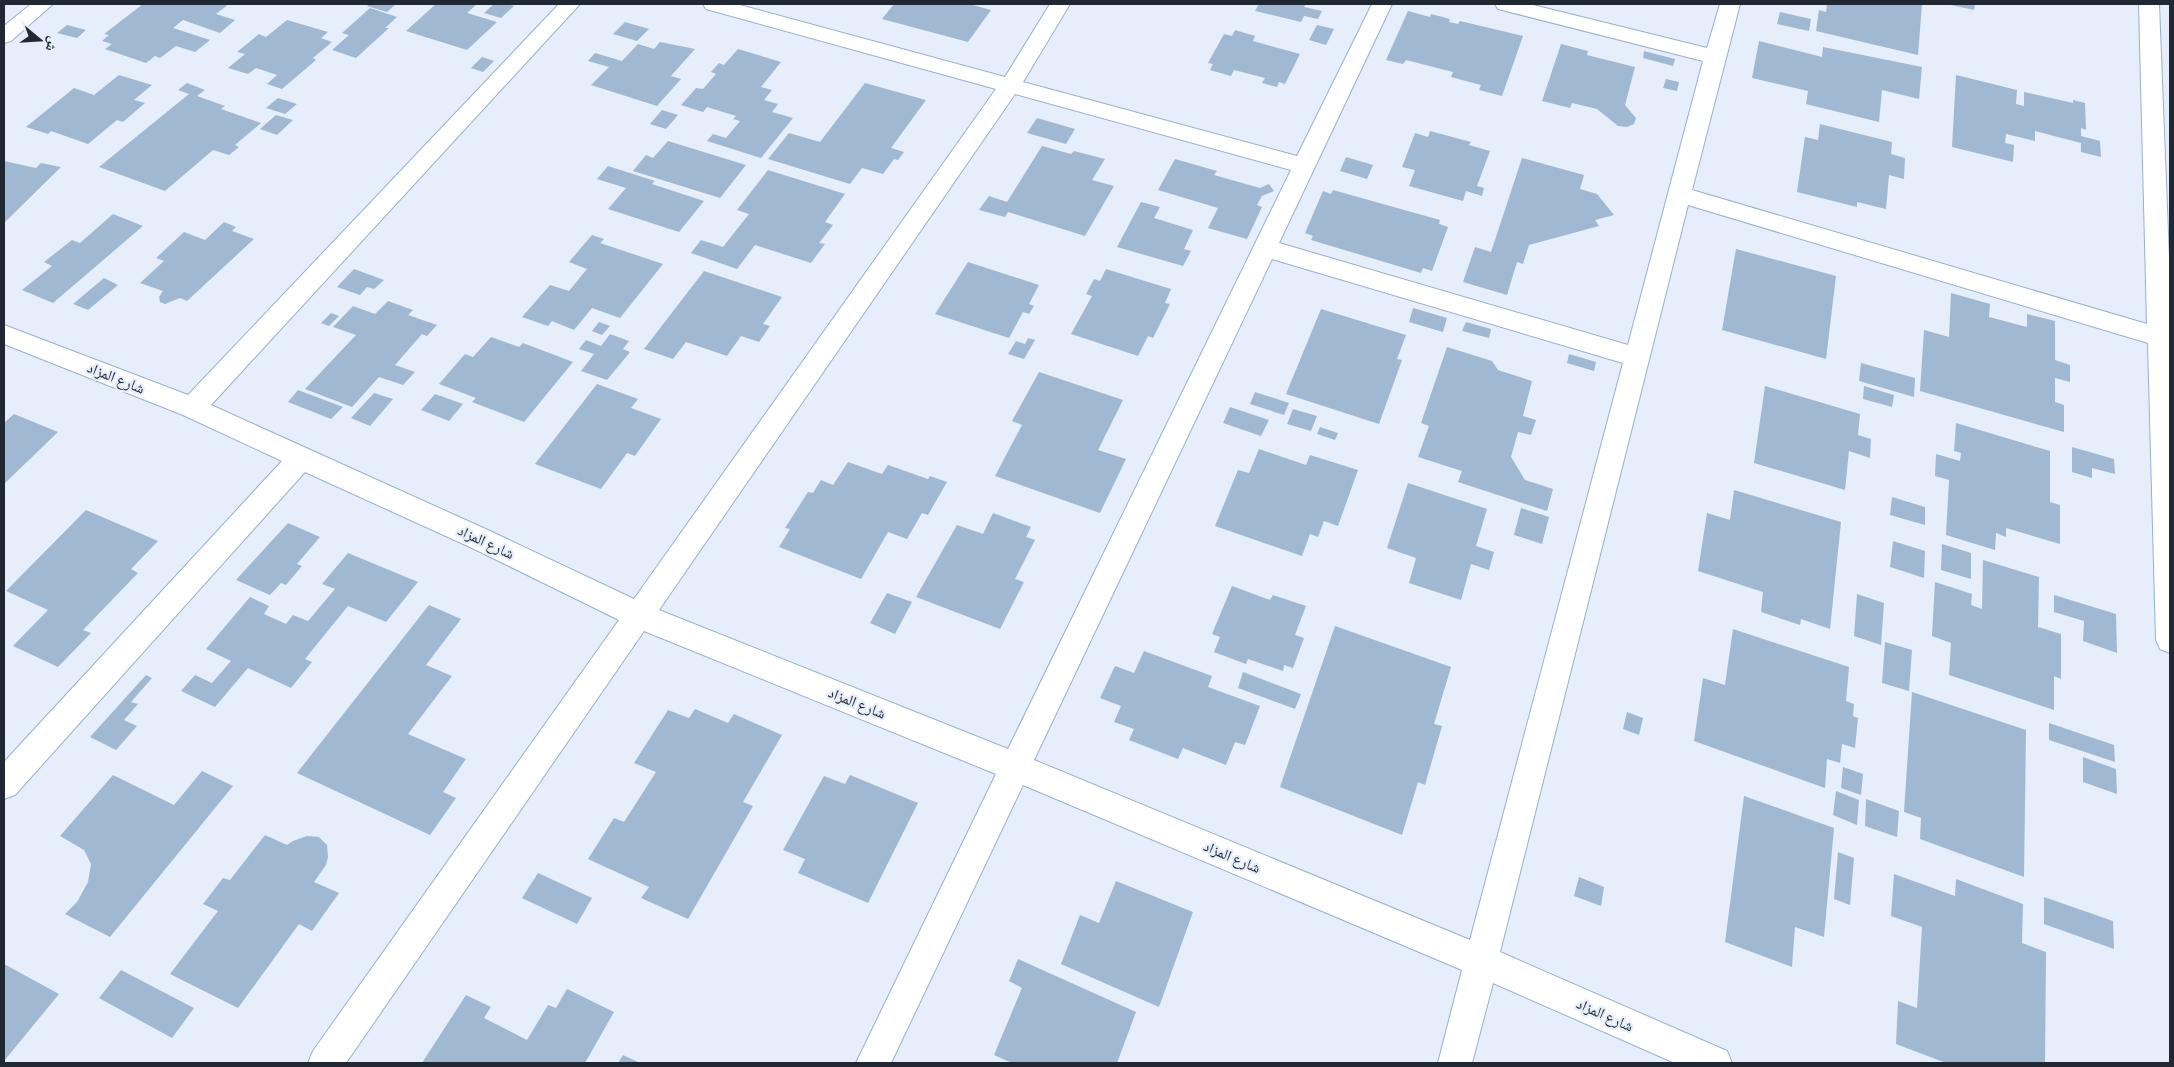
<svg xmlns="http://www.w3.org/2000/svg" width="2174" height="1067" font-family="'PT Sans Narrow','Noto Naskh Arabic',sans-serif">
  <rect width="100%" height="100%" fill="#e5eefa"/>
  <path fill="#a1b8d3" d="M143,4H229L216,14L235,20L220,33L183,20L173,28L210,40L195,52L176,46L160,58L155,56L146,63L105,49L112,44L102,41L109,35L104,34Z
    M370,4H396L387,12L367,6Z
    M436,4H477L467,13L497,22L467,50L406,31Z
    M494,4H507L514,6L501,18L484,13Z
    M894,4H969L991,10L968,42L882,19Z
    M1259,4H1306L1304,7L1322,11L1318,19L1304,16L1301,22L1255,11Z
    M1827,4H1922L1918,55L1816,31L1819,10L1826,12Z
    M1951,4H1975L1974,10L1951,5Z
    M370,8L397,17L385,28H389L356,58L332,50L349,35L342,33Z
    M1408,11L1430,17L1431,14L1450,19L1449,22L1458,24L1460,21L1523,36L1502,96L1479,90L1481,85L1451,77L1453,72L1406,60L1403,64L1386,60Z
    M1780,12L1811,19L1809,31L1777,24Z
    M287,20L328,32L321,38L332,42L313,58L316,60L282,89L267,84L277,75L256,68L248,74L228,68L245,54L237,52L259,34L266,37Z
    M625,22L649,29L637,41L613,34Z
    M67,25L86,30L77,38L57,33Z
    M1317,25L1334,29L1326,45L1309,40Z
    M1235,30L1255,36L1253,41L1300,54L1285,84L1279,82L1277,87L1262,83L1265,78L1234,70L1231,76L1210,70L1213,64L1208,63L1224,34L1232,36Z
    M1759,41L1822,57L1823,47L1922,67L1919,99L1882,90L1879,122L1806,104L1808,91L1752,78Z
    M660,42L695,49L671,76L681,79L657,106L591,85L609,67L588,61L595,53L622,61L638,44L654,49Z
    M1561,44L1588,51L1587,55L1635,67L1625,105L1636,118L1634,124L1627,127L1618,126L1597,109L1572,103L1570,108L1542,101Z
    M738,49L781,62L761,87L772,90L764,100L778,104L772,112L793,118L761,158L707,141L713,134L726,138L740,121L733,119L736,116L707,107L703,112L681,105L696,88L703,89L716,74L711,72L719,63L724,65Z
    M1644,51L1675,59L1673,66L1643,58Z
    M482,57L494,61L483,72L471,68Z
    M119,75L152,85L134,100L145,103L123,122L117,120L88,144L51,131L48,134L26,127L74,88L94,95Z
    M1956,75L2017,90L2016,104L2024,106V92L2073,103V100L2085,103L2086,130L2081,128V136L2100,141L2101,157L2081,152V143L2035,131V141L2006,134L2005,143L2014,145L2013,162L1952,147Z
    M1666,79L1679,82L1677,91L1663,88Z
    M187,83L205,90L197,96L225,106L221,109L261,123L235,145L239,147L229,155L213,150L165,191L99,167L189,94L178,90Z
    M865,83L926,100L891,148L904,152L898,160L894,159L883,174L862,168L850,184L768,159L789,133L820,142Z
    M278,98L297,104L285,114L266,108Z
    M662,110L678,115L666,129L650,124Z
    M276,115L293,120L277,135L260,129Z
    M1037,118L1075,129L1066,144L1027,133Z
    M1820,124L1892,142L1891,154L1905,158L1904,179L1889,175L1886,209L1857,202V207L1797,192L1805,137L1818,140Z
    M1430,131L1471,142L1469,145L1490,151L1477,186L1484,188L1482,196L1466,191L1463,201L1409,186L1415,170L1402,167L1415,133L1428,137Z
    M668,141L746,165L720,198L633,171L646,155L653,158Z
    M1042,146L1071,154L1074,151L1105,159L1092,180L1114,186L1085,236L1008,212L1005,217L979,210L989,196L1007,202Z
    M1346,157L1373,165L1367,179L1340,171Z
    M1522,158L1584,175L1580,189L1597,194L1614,215L1595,220L1599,226L1529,245L1523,264L1517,262L1507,295L1463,282L1475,247L1491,252Z
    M1175,159L1217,171L1214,175L1260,188L1269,184L1274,191L1262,196L1257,205L1262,207L1247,239L1208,228L1218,208L1158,190Z
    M4,161L36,168L41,163L61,167L4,223Z
    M608,166L655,181L652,184L704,201L679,232L608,209L626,188L597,179Z
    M768,170L845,194L825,222L833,225L819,243L825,244L811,263L755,245L737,269L691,253L701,240L723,247L749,214L737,210Z
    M1333,190L1440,220L1439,224L1448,227L1432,271L1423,268L1421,273L1311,240L1313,236L1305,233L1323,191L1331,194Z
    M1141,202L1160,207L1154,218L1193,230L1184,249L1191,251L1183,266L1117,247Z
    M113,214L143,226L53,303L22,290L52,266L44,262L72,240L80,243Z
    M224,222L236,227L232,231L254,239L187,301L180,298L165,304L160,302L159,297L163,291L140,283L164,261L156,258L184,232L205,240Z
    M592,235L604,239L600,243L663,264L620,318L592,308L574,330L552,321L548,326L522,317L550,285L569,291L587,269L569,262Z
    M1736,249L1836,276L1826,359L1722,330Z
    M968,262L1039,285L1029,304L1034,306L1029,314L1023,312L1009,338L935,314Z
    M354,269L384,280L374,289L367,287L360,295L337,287Z
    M1106,269L1171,289L1165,303L1170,304L1153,338L1148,336L1138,356L1071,334L1092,296L1086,294L1094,279L1100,281Z
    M704,271L782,297L763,324L770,326L759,342L741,336L727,356L686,342L673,359L644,349Z
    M104,278L118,285L88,310L73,304Z
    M1951,293L1990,304L1989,317L2027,327V314L2055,321V360L2070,365V382L2055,378V402L2064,405V432L1920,391L1924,330L1949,337Z
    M388,301L413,310L408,315L437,325L427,336L422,334L395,365L415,372L403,385L379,377L352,407L305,389L356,335L333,327L353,306L375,314Z
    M1413,308L1447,318L1443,332L1409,322Z
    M1321,309L1406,335L1397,359L1402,360L1379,424L1286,394Z
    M331,313L339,316L329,326L321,323Z
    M599,322L610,326L602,335L592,331Z
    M1466,322L1491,329L1489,338L1462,331Z
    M610,334L629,341L623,349L630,352L607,380L581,371L594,354L579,349L586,340L601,346Z
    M491,337L519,347L523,343L573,362L524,422L472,402L476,398L439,384L465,354L473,357Z
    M1028,338L1035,340L1024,359L1008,354L1016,341L1025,344Z
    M1447,347L1492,361L1498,370L1532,381L1523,416L1536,420L1531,435L1518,432L1511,457L1525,480L1553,489L1547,511L1458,482L1462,471L1418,457L1429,426L1421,423Z
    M1569,354L1596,362L1594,371L1567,363Z
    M1861,363L1915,378L1914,397L1859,381Z
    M1039,372L1123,400L1098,450L1126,459L1100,513L995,476L1022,425L1012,421Z
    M597,384L638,399L631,408L661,419L635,456L627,453L601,489L535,464Z
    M1765,386L1860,414L1858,435L1871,439L1870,458L1849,451L1845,490L1754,463Z
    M1864,386L1894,395L1892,407L1863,399Z
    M298,390L343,407L331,419L288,402Z
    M1255,392L1289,403L1284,415L1250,404Z
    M374,393L393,399L370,426L351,418Z
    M435,394L463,404L449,421L421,410Z
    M1230,407L1269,420L1261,436L1223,423Z
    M1293,409L1317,416L1311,431L1287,424Z
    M14,414L58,432L4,484V423Z
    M1956,423L2050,451V502L2060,505V544L2006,528V537L1996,533L1995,550L1946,535L1949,480L1935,476L1936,454L1960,461L1961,453L1954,451Z
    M1320,427L1338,433L1335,440L1317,434Z
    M2072,447L2114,459L2115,474L2092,468V478L2072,472Z
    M1259,449L1306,465L1310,455L1358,470L1338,526L1324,521L1318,537L1310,534L1302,556L1215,526L1238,470L1249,473Z
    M848,462L882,474L888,465L928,479L930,476L947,482L928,515L922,513L907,539L888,532L861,579L779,547L790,529L785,528L808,492L813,493L821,480L833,485Z
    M1408,483L1487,509L1476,546L1494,552L1489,570L1471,564L1461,600L1409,583L1416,558L1387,548Z
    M1734,490L1841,522L1830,629L1801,619L1800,625L1761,612L1763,592L1698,571L1707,513L1730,520Z
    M1892,497L1925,507V525L1890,515Z
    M1521,508L1549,517L1542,544L1514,535Z
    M86,510L158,541L131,569L138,573L83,630L91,633L58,667L13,646L48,610L6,591Z
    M993,513L1031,527L1026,537L1035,540L1015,579L1024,582L1000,629L916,597L957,525L983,534Z
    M288,523L320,537L297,564L302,566L286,585L281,583L270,595L236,580Z
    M1893,541L1925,551L1924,578L1890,567Z
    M1942,544L1971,553V579L1941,570Z
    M348,553L418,582L386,622L348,606L305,659L312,662L291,688L248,668L215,707L181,691L195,675L212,683L231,661L206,649L250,597L269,606L264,614L286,624L293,615L308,621L335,589L322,584Z
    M1983,560L2039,577L2038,627L2061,634V679L2054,676V710L1949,675L1951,643L1932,636L1935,582L1972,594L1971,605L1982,609Z
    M1232,586L1270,600L1273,595L1306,606L1295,635L1304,638L1293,668L1284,665L1283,671L1248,659L1246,664L1214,652L1220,637L1212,634Z
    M887,593L912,602L895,634L870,623Z
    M1857,594L1884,603L1881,645L1854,636Z
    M2054,595L2116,614L2117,653L2083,641L2084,621L2054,612Z
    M429,605L461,619L426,665L452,676L408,734L466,759L443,792L456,798L430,835L297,773Z
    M1335,626L1451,667L1434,724L1442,726L1425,785L1418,782L1402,835L1280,787Z
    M1733,629L1849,667L1846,701L1854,704L1853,716L1858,718L1855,748L1842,744L1840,763L1827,759L1825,788L1694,741L1703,678L1725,685Z
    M1885,642L1912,650L1909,691L1882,683Z
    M1144,651L1212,676L1208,687L1260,706L1245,745L1235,742L1226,765L1183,748L1178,759L1129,740L1134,729L1114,722L1121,706L1100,698L1115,666L1134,673Z
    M1243,672L1301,694L1295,709L1238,688Z
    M146,675L152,678L131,702L138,704L124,720L137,726L116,750L90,737Z
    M1912,692L2026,730L2024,877L1920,839L1921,818L1904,812Z
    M695,709L728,723L734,714L782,735L743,802L753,806L688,919L641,898L649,887L588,859L614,818L624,822L656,772L634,763L668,710L689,718Z
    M1627,712L1643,718L1639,735L1623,729Z
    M2049,723L2114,745L2115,762L2049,740Z
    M2083,757L2116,769L2117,794L2083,782Z
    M1843,767L1863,774L1861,795L1841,788Z
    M202,771L233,786L110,937L65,914L77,902L88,882L91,864L84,850L60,836L113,775L174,805Z
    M850,775L918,803L868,903L798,873L805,859L783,850L824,776L845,784Z
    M1836,791L1859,800L1857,825L1833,815Z
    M1744,796L1834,828L1824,937L1795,927L1792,967L1725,942Z
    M1866,799L1899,811L1897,837L1865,826Z
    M265,835L287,845L293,841L307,836L319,837L327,845L328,857L326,865L314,882L339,893L312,931L299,924L238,1008L170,974L218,911L203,904L223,878L230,880Z
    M1838,852L1854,858L1850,905L1834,899Z
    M538,873L592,898L577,924L522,898Z
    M1894,874L1955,896L1956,879L2023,904L2022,943L2046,952L2045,1063H1946L1896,1044L1898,1001L1917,1008L1922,927L1891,916Z
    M1579,877L1604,887L1601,906L1574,896Z
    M1116,881L1193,912L1159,1007L1061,964L1080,915L1099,923Z
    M2044,897L2113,921L2114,949L2044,924Z
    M1018,959L1136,1012L1117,1063H1012L994,1055L1022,988L1009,981Z
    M4,964L59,994L4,1061Z
    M121,970L194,1008L172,1038L99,998Z
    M567,989L614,1012L585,1063H422L466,995L491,1007L484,1018L527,1040L548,1005L556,1008Z
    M623,1055L640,1063H618Z"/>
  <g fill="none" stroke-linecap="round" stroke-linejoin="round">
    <defs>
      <path id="street" d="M31,4H53L11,41L4,43V26Z
        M559,4H580L211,405L490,531L634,599L996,89L706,9L703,4H736L1005,77L1050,4H1070L1023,82L1297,156L1372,4H1392L1279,243L1628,345L1703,61L1498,9L1495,4H1529L1707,48L1720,4H1740L1692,190L2147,324L2139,4H2159L2170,283V653L2160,649L2156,640L2148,343L1688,205L1500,952L1727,1051L1732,1063H1675L1493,983L1472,1063H1438L1462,970L1023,785L891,1063H856L996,774L644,631L346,1063H308L313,1051L619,620L470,547L305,472L15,795L4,799V762L282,461L183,415L4,344V325L188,395ZM1015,94L1291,170L1008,749L659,610ZM1272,259L1623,363L1470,940L1034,760Z"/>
    </defs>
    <use href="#street" stroke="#99b0cb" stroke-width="2"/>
    <use href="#street" fill="#fff" fill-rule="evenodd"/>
  </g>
  <g text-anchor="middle" stroke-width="4.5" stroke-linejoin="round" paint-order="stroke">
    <g font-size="15" fill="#1f2833" stroke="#e5eefa">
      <text transform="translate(116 378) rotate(22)" y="5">شارع المزاد</text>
      <text transform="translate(486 542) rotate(25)" y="5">شارع المزاد</text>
      <text transform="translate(857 703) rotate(22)" y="5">شارع المزاد</text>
      <text transform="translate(1232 857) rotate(23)" y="5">شارع المزاد</text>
      <text transform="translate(1605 1015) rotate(24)" y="5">شارع المزاد</text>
    </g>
  </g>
  <rect width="2174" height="1067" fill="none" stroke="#1f2833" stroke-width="10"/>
  <g transform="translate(40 40) rotate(108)" stroke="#e5eefa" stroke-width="4" paint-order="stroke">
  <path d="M0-4L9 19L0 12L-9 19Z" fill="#1f2833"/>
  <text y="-8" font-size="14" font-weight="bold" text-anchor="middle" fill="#1f2833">ش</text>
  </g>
</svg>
